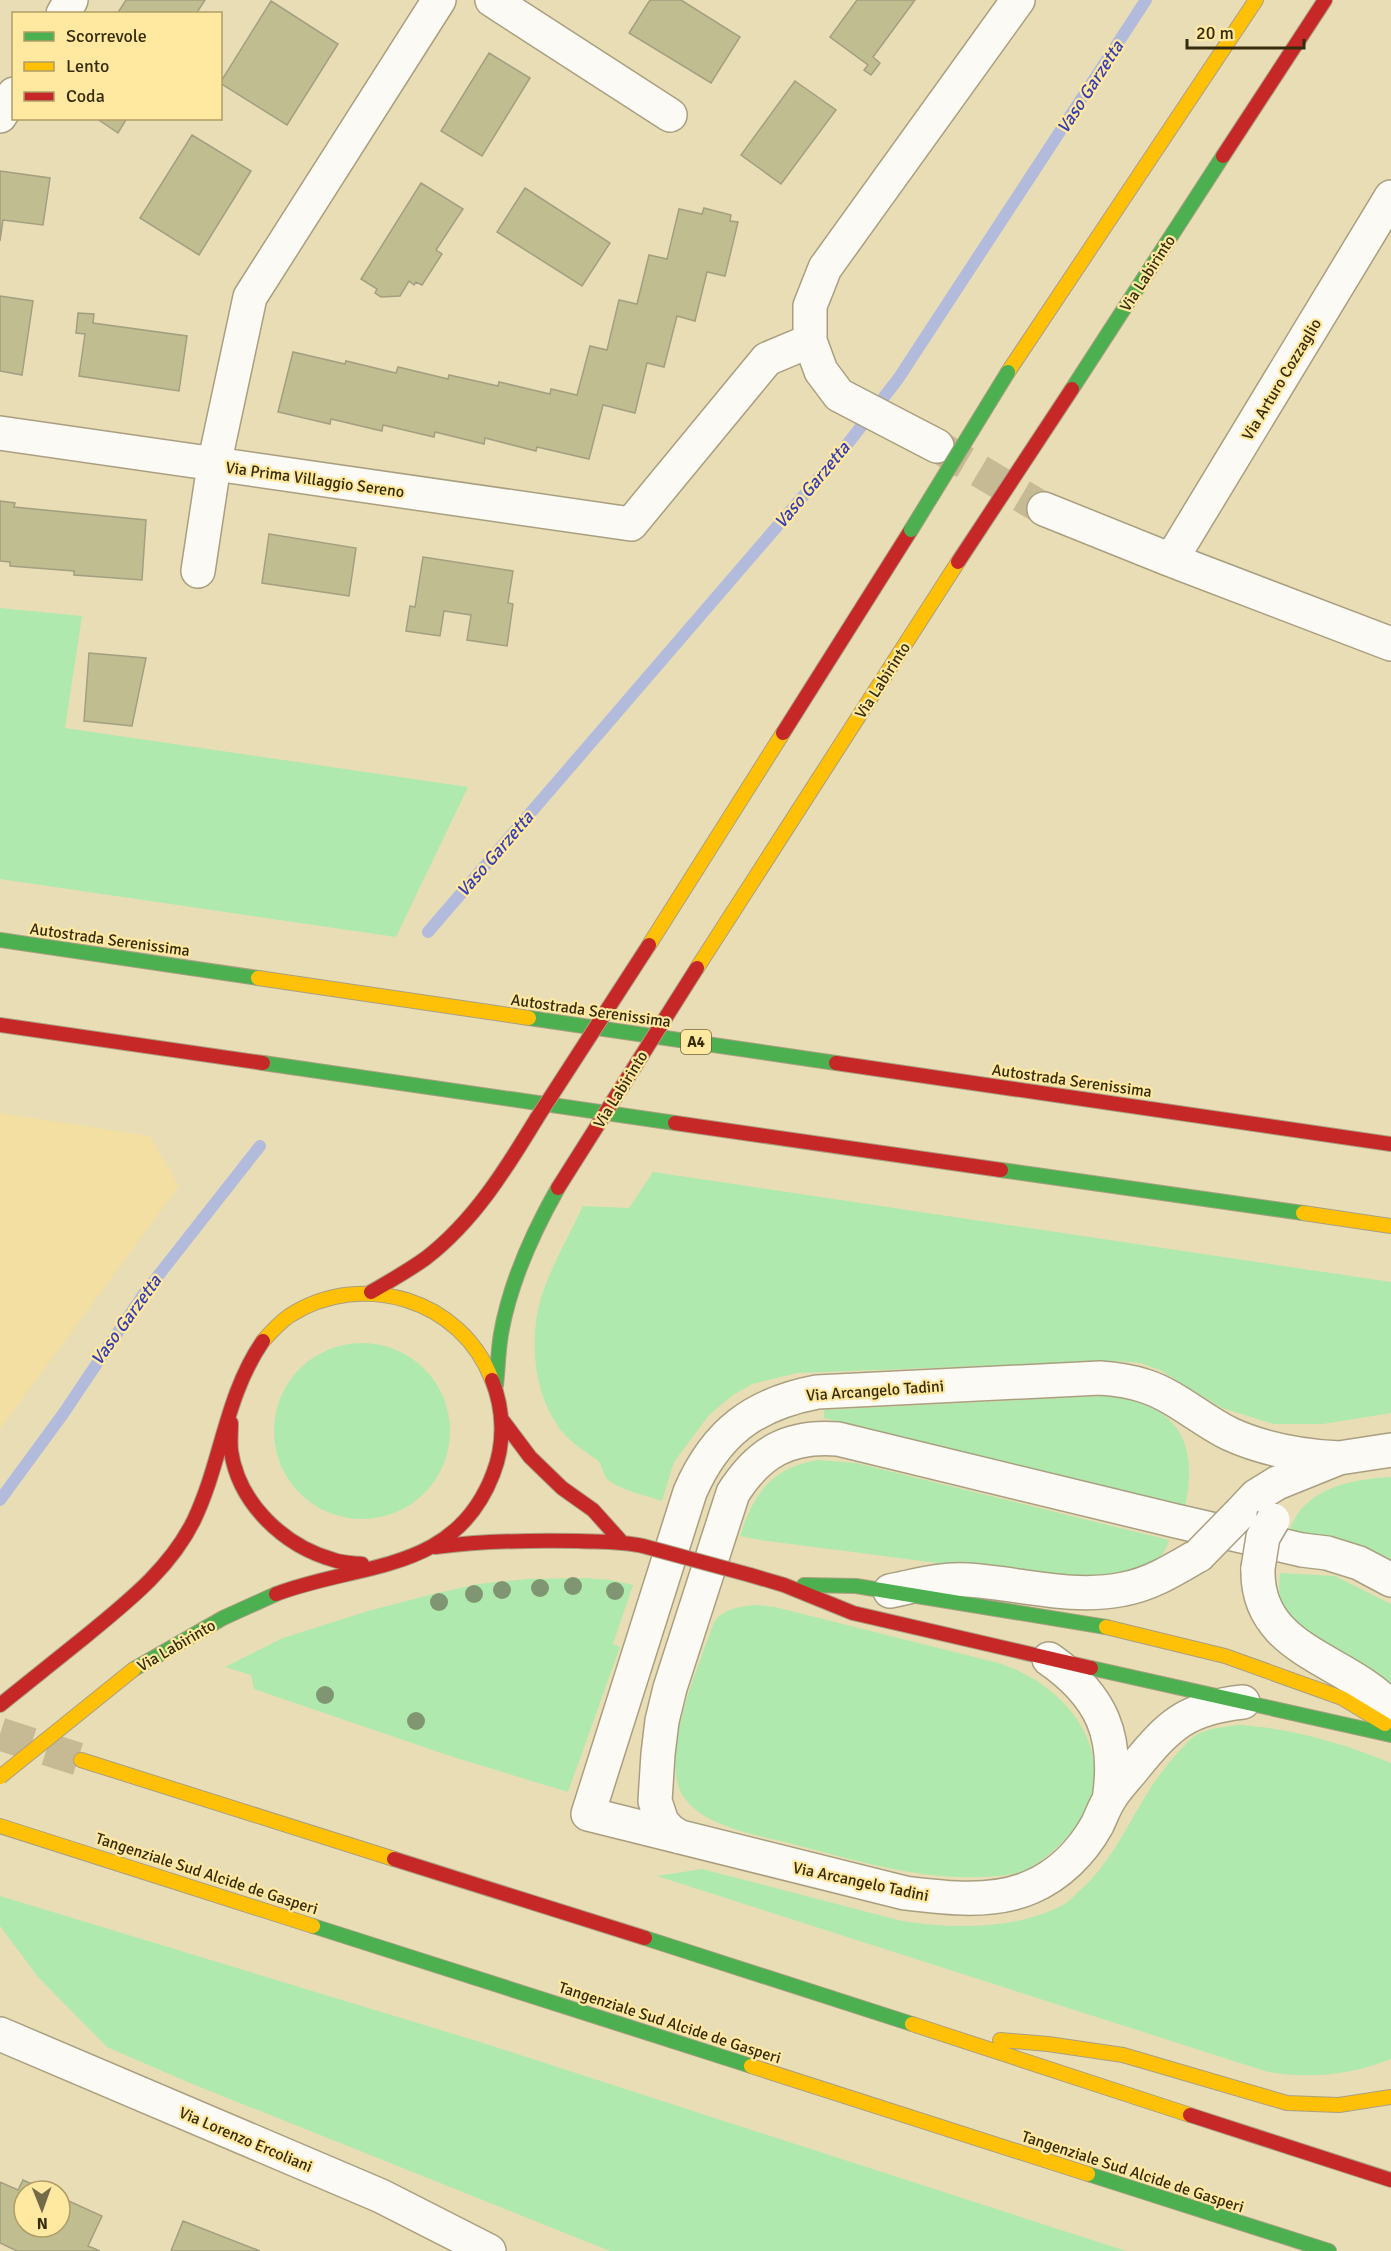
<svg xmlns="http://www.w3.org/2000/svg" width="1391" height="2251" font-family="Signika,sans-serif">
  <rect width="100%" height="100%" fill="#e9ddb6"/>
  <path fill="#f2dfa1" d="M0,1113L150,1136L179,1186L0,1429Z"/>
  <path fill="#b0e9ad" d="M0,608L82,616L65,728L468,787L396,937L0,879Z
    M653,1172L1391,1282V1413L1323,1424H1274L1222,1408L1160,1370L1140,1363L1116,1361L797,1373L752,1384L733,1395L709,1415L674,1462L662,1501C648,1496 617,1489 607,1479C602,1473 603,1464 596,1459C586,1452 576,1446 567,1437C534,1402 528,1342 541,1298C551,1266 569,1236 583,1206L629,1208Z
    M274 1431a88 88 0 1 1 176 0a88 88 0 1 1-176 0Z
    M1103,1396C1174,1402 1200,1437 1185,1507L824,1418V1410Z
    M819,1460L856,1463L1169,1540C1165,1553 1159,1561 1146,1567C1096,1589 992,1570 937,1563C878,1555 819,1548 760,1540L740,1536C754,1493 772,1467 819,1460Z
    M1391,1477V1559L1338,1538L1288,1536C1299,1489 1350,1479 1391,1477Z
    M1280,1573L1335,1576L1391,1604V1683C1364,1663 1296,1634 1283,1605C1278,1595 1279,1585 1280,1573Z
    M584,1578L611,1580L633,1585L613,1644L620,1647L568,1792L453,1757L254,1689L251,1675L225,1667L283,1638L368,1611L433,1594L478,1584L528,1579Z
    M756,1605L775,1607L998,1663C1072,1685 1130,1766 1069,1835C1055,1850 1042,1862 1023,1871C1011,1876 996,1876 983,1877C917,1880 855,1860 792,1844C765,1837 735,1832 710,1819C697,1812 684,1802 679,1788C664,1742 699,1666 714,1622C725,1608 739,1607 756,1605Z
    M1238,1725C1291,1728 1342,1743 1391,1763V2059C1351,2075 1311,2079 1268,2072L657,1876L702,1869L902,1921C954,1929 1015,1930 1063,1905C1068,1902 1073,1897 1077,1893C1121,1856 1136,1798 1175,1756C1182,1749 1189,1739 1198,1734C1209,1728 1225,1727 1238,1725Z
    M0,1896L480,2042L1126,2251H610L190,2083L107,2047L38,1977L0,1926Z"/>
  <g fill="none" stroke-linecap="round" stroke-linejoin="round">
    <path stroke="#b2bbdc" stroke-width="12" d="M428,932L842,451L898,379L1146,0
      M0,1500L63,1414L143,1295L260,1146"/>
  </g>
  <path fill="#c0bd91" stroke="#a39f80" stroke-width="1.5" d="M126,0H205L196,14H117Z
    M650,0H681L740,37L711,83L629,33Z
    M857,0H915L873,57L880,63L871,75L864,70L868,65L830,37Z
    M271,1L338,44L287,125L220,83Z
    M489,53L530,78L482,156L441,131Z
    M795,81L836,110L781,184L741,155Z
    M96,118H127L118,133Z
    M192,135L251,171L199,255L140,218Z
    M0,171L50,178L43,225L3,220L0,241Z
    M421,183L463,209L436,250L442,254L422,285L416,282L414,285L409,281L400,296L381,297L375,293L377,289L361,279Z
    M525,188L610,243L582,286L497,232Z
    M704,208L731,215L730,221L738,222L725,276L707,272L695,321L677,316L664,367L647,363L635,413L603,405L589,459L537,447L536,451L485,438L484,444L435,432L434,437L383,425L382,431L331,419L330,424L278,412L293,352L345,364L346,361L396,373L398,367L448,379L449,375L498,386L499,382L550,394L551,389L577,395L590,346L607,350L619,300L637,304L649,255L667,259L679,209L702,214Z
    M0,296L33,301L22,375L0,371Z
    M78,313L94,314L93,323L187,336L179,391L79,376L85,334L76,333Z
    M0,501L15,503L14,507L146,520L142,580L74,575V571L10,566V562L0,561Z
    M269,534L356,548L349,596L262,583Z
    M423,557L513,571L508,603L513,604L507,646L467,640L471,615L444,611L440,636L406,631L410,606L415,607Z
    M89,653L146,658L132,726L84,721Z
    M23,2180L47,2191H24V2227H60V2197L102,2216L88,2246L100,2251H17L0,2243V2182L18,2190Z
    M183,2221L260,2251H171Z"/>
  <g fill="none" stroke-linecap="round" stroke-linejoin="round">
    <path stroke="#c5ba94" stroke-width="33" stroke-dasharray="33 16" stroke-linecap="butt" d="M937,446L1044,509"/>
    <path stroke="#c5ba94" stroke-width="33" stroke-dasharray="33 16" stroke-linecap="butt" d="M0,1734L81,1760"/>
    <defs>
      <path id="street" d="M492,0L670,115
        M63,14L71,0
        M0,116L14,94
        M0,433L631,524L767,359L810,341
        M937,446L839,395L821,371L810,341V306L825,268L1018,0
        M1044,509L1171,560L1391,644
        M1171,560L1391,197
        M198,571L214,465L250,297L439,0
        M1240,1513L1256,1496L1277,1483L1339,1458L1391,1450
        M1258,1568C1255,1652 1347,1658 1391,1708
        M890,1591C915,1586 941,1578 967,1580C1019,1583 1072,1600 1124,1589C1151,1584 1175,1569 1199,1555
        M1049,1659C1102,1696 1119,1736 1109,1800
        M1243,1702C1186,1708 1169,1725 1134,1768C1126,1778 1115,1789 1109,1800C1104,1808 1101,1817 1097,1825C1082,1852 1059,1875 1031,1887C993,1904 945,1898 905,1893L588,1814L690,1492C716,1432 754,1404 817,1392L1100,1378C1115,1379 1130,1381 1145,1386C1176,1396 1201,1420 1230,1434C1265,1450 1301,1456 1339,1458
        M680,1837L670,1831L662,1822L655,1801L658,1754L662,1721L670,1688L733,1493C759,1452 789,1435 838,1439L1176,1521L1302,1550L1327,1553L1359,1563L1391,1580
        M0,2034L381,2196L489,2251"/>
      <path id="fast" d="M1072,389L1223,156
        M0,940L258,978
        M529,1018L836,1063
        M263,1063L675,1123
        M1001,1170L1303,1213
        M496,1385C498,1368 498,1351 501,1334C510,1282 532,1234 558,1188
        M804,1585L856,1586L1106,1627
        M1091,1668L1391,1735
        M134,1669L223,1618L276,1594
        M313,1926L751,2066
        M645,1938L912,2024
        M1088,2174L1329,2251"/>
      <path id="slow" d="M1008,372L1256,0
        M649,945L783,733
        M697,968L958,562
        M258,978L529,1018
        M1303,1213L1391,1226
        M263,1341C271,1332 279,1323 289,1316C361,1269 462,1299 492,1380
        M1106,1627L1225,1656L1342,1698L1385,1724
        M81,1760L394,1859
        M0,1826L313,1926
        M912,2024L1190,2115
        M1000,2040L1048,2044L1123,2055L1287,2103L1339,2105L1391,2097
        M751,2066L1088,2174"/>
      <path id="jam" d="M1223,156L1325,0
        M783,733L911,530
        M0,1025L263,1063
        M836,1063L1391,1144
        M675,1123L1001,1170
        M371,1292C390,1281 408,1271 426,1258C474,1221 506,1169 537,1118
        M503,1421L530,1457L562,1488L593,1510L620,1540
        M231,1423C231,1432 230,1442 231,1451C239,1504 284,1546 334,1560C343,1563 353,1563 362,1564
        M435,1547C483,1541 530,1540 578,1541C600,1542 621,1541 643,1546
        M750,1575L784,1585L853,1613L1091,1668
        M276,1594C360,1562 455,1574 493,1474C505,1444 504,1410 492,1380
        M0,1705C29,1682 57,1659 86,1636C127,1602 170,1569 194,1520C222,1461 225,1396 263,1341
        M394,1859L645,1938
        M1190,2115L1391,2180"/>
    </defs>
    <use href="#street" stroke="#a99f80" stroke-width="36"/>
    <use href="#fast" stroke="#a99f80" stroke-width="16"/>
    <use href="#slow" stroke="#a99f80" stroke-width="16"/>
    <use href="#jam" stroke="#a99f80" stroke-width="16"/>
    <use href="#street" stroke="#fcfaf4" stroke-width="33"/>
    <use href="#fast" stroke="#4caf50" stroke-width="14"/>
    <use href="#slow" stroke="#ffc107" stroke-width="14"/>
    <use href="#jam" stroke="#c62828" stroke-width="14"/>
    <defs>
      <path id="street-bridge" d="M1199,1555L1240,1513
        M1258,1568L1263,1537L1273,1520"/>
      <path id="fast-bridge" d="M911,530L1008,372"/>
      <path id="slow-bridge" d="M0,1777L134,1669"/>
      <path id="jam-bridge" d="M958,562L1072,389
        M537,1118L649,945
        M558,1188L697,968
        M643,1546L750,1575"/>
    </defs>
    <use href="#street-bridge" stroke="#a99f80" stroke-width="36" stroke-linecap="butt"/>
    <use href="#fast-bridge" stroke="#a99f80" stroke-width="16" stroke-linecap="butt"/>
    <use href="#slow-bridge" stroke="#a99f80" stroke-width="16" stroke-linecap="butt"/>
    <use href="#jam-bridge" stroke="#a99f80" stroke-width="16" stroke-linecap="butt"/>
    <use href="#street-bridge" stroke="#fcfaf4" stroke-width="33"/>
    <use href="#fast-bridge" stroke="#4caf50" stroke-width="14"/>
    <use href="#slow-bridge" stroke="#ffc107" stroke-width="14"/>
    <use href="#jam-bridge" stroke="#c62828" stroke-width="14"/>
  </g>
  <g fill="#809672">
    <circle cx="573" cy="1586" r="9"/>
    <circle cx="540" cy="1588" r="9"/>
    <circle cx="502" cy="1590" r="9"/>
    <circle cx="615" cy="1591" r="9"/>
    <circle cx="474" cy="1594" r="9"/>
    <circle cx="439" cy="1602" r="9"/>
    <circle cx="325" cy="1695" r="9"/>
    <circle cx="416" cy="1721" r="9"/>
  </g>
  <g text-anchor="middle" stroke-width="4.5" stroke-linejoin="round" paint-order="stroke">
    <rect fill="#ffe8a0" stroke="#72643a" stroke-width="1.5" x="681" y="1030" width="30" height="24" rx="4.5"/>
    <g font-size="15" font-weight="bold" fill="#352c0e">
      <text x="696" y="1047">A4</text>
    </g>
    <g font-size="16" fill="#352c0e" stroke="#ffe8a0">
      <text transform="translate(1147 273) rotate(-57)" y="6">Via Labirinto</text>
      <text transform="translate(1281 379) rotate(-59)" y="6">Via Arturo Cozzaglio</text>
      <text transform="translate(315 479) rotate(8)" y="6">Via Prima Villaggio Sereno</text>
      <text transform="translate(882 680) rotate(-57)" y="6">Via Labirinto</text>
      <text transform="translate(110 939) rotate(8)" y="6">Autostrada Serenissima</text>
      <text transform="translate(591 1010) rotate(8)" y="6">Autostrada Serenissima</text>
      <text transform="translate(1072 1080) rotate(8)" y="6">Autostrada Serenissima</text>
      <text transform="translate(620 1089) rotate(-58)" y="6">Via Labirinto</text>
      <text transform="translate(875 1390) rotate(-4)" y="6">Via Arcangelo Tadini</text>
      <text transform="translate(176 1645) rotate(-30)" y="6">Via Labirinto</text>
      <text transform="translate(207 1873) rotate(18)" y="6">Tangenziale Sud Alcide de Gasperi</text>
      <text transform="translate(861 1881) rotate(12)" y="6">Via Arcangelo Tadini</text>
      <text transform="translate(670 2022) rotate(18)" y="6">Tangenziale Sud Alcide de Gasperi</text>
      <text transform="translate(246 2139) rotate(23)" y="6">Via Lorenzo Ercoliani</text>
      <text transform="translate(1133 2171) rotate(18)" y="6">Tangenziale Sud Alcide de Gasperi</text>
    </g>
    <g font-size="18" font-style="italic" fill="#343cb5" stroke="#ffe8a0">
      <text transform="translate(1090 87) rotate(-57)" y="6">Vaso Garzetta</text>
      <text transform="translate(812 485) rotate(-50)" y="6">Vaso Garzetta</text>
      <text transform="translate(495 854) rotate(-49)" y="6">Vaso Garzetta</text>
      <text transform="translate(126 1320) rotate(-54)" y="6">Vaso Garzetta</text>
    </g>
  </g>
  <rect x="12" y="12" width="210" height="108" fill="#ffe8a0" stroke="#ae9d66" stroke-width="1.5"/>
  <rect x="24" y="32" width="30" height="9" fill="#4caf50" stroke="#ae9d66" stroke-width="1.5"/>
  <text x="66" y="42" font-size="18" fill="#352c0e">Scorrevole</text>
  <rect x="24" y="62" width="30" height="9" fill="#ffc107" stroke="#ae9d66" stroke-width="1.5"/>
  <text x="66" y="72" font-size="18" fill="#352c0e">Lento</text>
  <rect x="24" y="92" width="30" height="9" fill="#c62828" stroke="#ae9d66" stroke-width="1.5"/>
  <text x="66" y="102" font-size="18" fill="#352c0e">Coda</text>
  <g transform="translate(42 2209) rotate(179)"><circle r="28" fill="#ffe8a0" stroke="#ae9d66" stroke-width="1.5"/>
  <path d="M0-4.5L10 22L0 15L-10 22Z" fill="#746a49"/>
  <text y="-9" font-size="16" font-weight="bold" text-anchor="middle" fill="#352c0e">N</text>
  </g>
  <path d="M1187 39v9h117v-9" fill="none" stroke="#352c0e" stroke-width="3"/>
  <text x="1196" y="39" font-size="18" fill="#352c0e" stroke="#ffe8a0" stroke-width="4.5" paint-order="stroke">20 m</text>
</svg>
